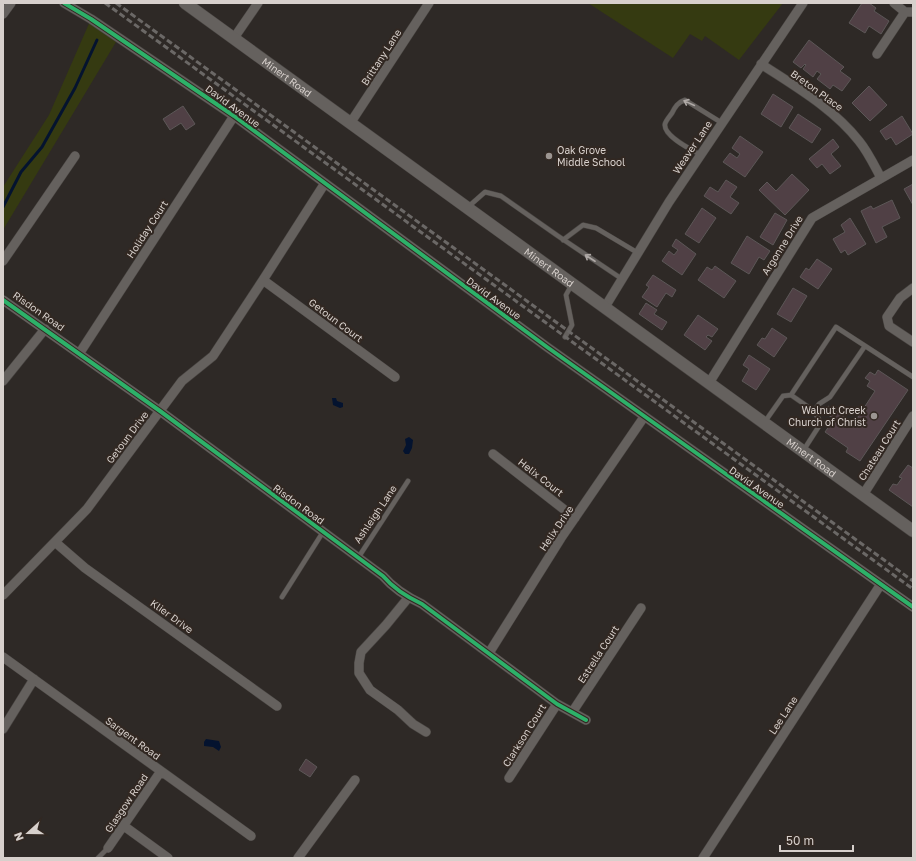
<svg xmlns="http://www.w3.org/2000/svg" width="916" height="861" font-family="'Golos Text',sans-serif">
  <rect width="100%" height="100%" fill="#2e2926"/>
  <path fill="#353a11" d="M588,3H783L739,60L705,36L702,41L690,34L673,58Z
    M91,19L119,37L3,230V187L49,115Z"/>
  <path fill="#04132f" d="M332,398H336L337,401L343,403V407L340,408L333,405Z
    M409,437L413,440L412,448L409,454H405L403,451L406,445L405,439Z
    M206,739L219,741L221,747L219,751L213,747L204,746V742Z"/>
  <g fill="none" stroke-linecap="round" stroke-linejoin="round">
    <path stroke="#04132f" stroke-width="3" d="M3,207L21,172L42,147L75,88L97,40"/>
  </g>
  <path fill="#504045" stroke="#5c5757" d="M862,3H869L876,8L874,11L889,21L881,34L869,26L865,33L849,23Z
    M809,40L844,67L840,71L851,79L842,91L833,85L830,89L817,79L821,74L817,71L813,77L803,69L806,65L805,64L801,68L793,62Z
    M869,86L887,105L870,121L852,103Z
    M773,94L793,107L781,127L761,114Z
    M183,106L195,124L186,130L181,123L170,130L163,119Z
    M798,114L821,129L812,143L789,128Z
    M902,116L913,134L896,145L891,137L886,140L880,131Z
    M740,136L763,152L745,177L723,162L730,153L737,158L740,154L732,148Z
    M833,139L839,147L831,154L841,166L830,174L822,164L817,168L809,159Z
    M792,174L809,190L785,215L759,190L767,182L776,191Z
    M726,180L737,187L730,197L739,203L731,214L704,196L710,187L718,192Z
    M913,184V205L904,189Z
    M892,200L900,218L882,227L887,237L876,243L861,211L871,206L873,209Z
    M702,208L716,218L699,243L685,234Z
    M775,213L787,220L773,245L760,237Z
    M850,218L866,244L848,255L845,250L841,253L833,239L845,232L841,225Z
    M747,236L770,251L764,260L759,257L749,274L731,263Z
    M676,239L696,254L682,275L662,261L669,251L674,255L678,250L672,246Z
    M817,259L832,269L818,289L800,277L806,268L809,270Z
    M715,266L736,281L724,298L698,280L707,267L712,270Z
    M653,275L676,290L672,297L666,293L657,307L642,297L649,287L646,285Z
    M793,288L807,296L791,322L777,314Z
    M646,303L657,310L654,314L667,322L662,330L639,314Z
    M698,315L718,329L712,337L708,335L706,337L712,341L705,350L684,335Z
    M772,328L787,338L774,357L757,345L762,338L765,339Z
    M749,355L770,369L756,390L742,381L749,369L743,365Z
    M878,370L908,390L860,461L846,452L848,448L825,432L834,419L824,412L828,406L854,423L875,391L867,386L870,381L865,378L870,372L875,375Z
    M908,465L913,468V507L889,490L893,484L897,485L902,478L899,477Z
    M306,759L317,767L310,777L299,770Z"/>
  <g fill="none" stroke-linecap="round" stroke-linejoin="round">
    <defs>
      <path id="service" d="M701,155C692,150 663,136 665,124C666,120 670,116 672,113C675,107 678,102 685,100L722,123
        M468,207L485,192L501,196L558,236L622,279
        M563,240L583,225L596,228L638,253
        M565,337L572,325L566,295L572,284
        M791,395L836,327L913,377
        M814,411L819,404L830,397L865,346
        M764,423L783,396L791,395L814,411L821,423L803,451
        M358,558L408,481
        M282,597L323,532
        M98,858L108,848"/>
      <path id="minor" d="M64,3L91,19L234,116L547,347L913,607
        M894,3L905,12H913
        M3,14L11,3
        M234,38L258,3
        M877,54L905,12
        M761,64C796,87 833,108 859,141C868,152 874,165 881,178
        M351,122L429,3
        M3,261L75,156
        M263,280L395,377
        M913,288L900,298L887,317L889,326L913,342
        M3,300L160,411L383,576C394,589 407,597 422,604L557,704L586,720
        M605,307L669,202L803,3
        M79,354L234,116
        M3,381L45,329
        M709,383L812,218L913,160
        M493,454L575,518
        M863,495L913,416
        M55,542L85,568L277,706
        M3,595L87,509L182,381L213,356L263,280L325,183
        M408,598L386,625L361,652L359,663V673L370,690L398,710L413,724L426,732
        M489,653L561,538L644,417
        M3,657L251,836
        M573,711L641,608
        M3,729L34,679
        M509,778L557,704
        M124,826L168,858
        M108,848L161,771
        M298,858L355,780
        M703,858L881,584"/>
      <g id="tertiary">
        <path id="s1" d="M185,3L913,531"/>
      </g>
    </defs>
    <use href="#service" stroke="#484441" stroke-width="5.5"/>
    <use href="#minor" stroke="#484441" stroke-width="10"/>
    <use href="#tertiary" stroke="#484441" stroke-width="13"/>
    <use href="#service" stroke="#65615e" stroke-width="4.5"/>
    <use href="#minor" stroke="#65615e" stroke-width="9"/>
    <use href="#tertiary" stroke="#65615e" stroke-width="12"/>
    <path stroke="#6b6866" stroke-width="3" stroke-dasharray="6 3" stroke-linecap="butt" d="M105,3L913,589
      M116,3L913,581"/>
    <defs>
      <path id="cycleway" d="M64,3L91,19L234,116L547,347L913,607
        M3,300L160,411L383,576C394,589 407,597 422,604L557,704L586,720"/>
    </defs>
    <use href="#cycleway" stroke="#322822" stroke-width="6"/>
    <use href="#cycleway" stroke="#2db169" stroke-width="4"/>
  </g>
  <defs><path id="oneway-shaft" d="M-6 0H5M1.5-3L5.5 0L1.5 3" fill="none" stroke-width="1.6" stroke-linecap="round" stroke-linejoin="round"/></defs>
  <g stroke="#afa9a6">
    <use href="#oneway-shaft" transform="translate(689 103) rotate(-155)"/>
    <use href="#oneway-shaft" transform="translate(590 258) rotate(-147)"/>
  </g>
  <g fill="#9c9692" stroke="#322822" stroke-width="1.5">
    <circle cx="549" cy="156" r="4"/>
    <circle cx="874" cy="416" r="4"/>
  </g>
  <g text-anchor="middle" stroke-width="4" stroke-linejoin="round" paint-order="stroke">
    <g font-size="10" fill="#d7d0cc" stroke="#322822">
      <text transform="translate(381 57) rotate(-57)" y="4">Brittany Lane</text>
      <text dy="4" stroke="none"><textPath href="#s1" startOffset="126">Minert Road</textPath></text>
      <text transform="translate(817 90) rotate(36)" y="4">Breton Place</text>
      <text transform="translate(233 106) rotate(36)" y="4">David Avenue</text>
      <text transform="translate(692 147) rotate(-56)" y="4">Weaver Lane</text>
      <text transform="translate(147 229) rotate(-57)" y="4">Holiday Court</text>
      <text transform="translate(782 245) rotate(-58)" y="4">Argonne Drive</text>
      <text dy="4" stroke="none"><textPath href="#s1" startOffset="450">Minert Road</textPath></text>
      <text transform="translate(494 298) rotate(36)" y="4">David Avenue</text>
      <text transform="translate(39 311) rotate(35)" y="4">Risdon Road</text>
      <text transform="translate(336 320) rotate(37)" y="4">Getoun Court</text>
      <text transform="translate(127 437) rotate(-53)" y="4">Getoun Drive</text>
      <text transform="translate(879 450) rotate(-58)" y="4">Chateau Court</text>
      <text dy="4" stroke="none"><textPath href="#s1" startOffset="774">Minert Road</textPath></text>
      <text transform="translate(541 477) rotate(38)" y="4">Helix Court</text>
      <text transform="translate(757 487) rotate(35)" y="4">David Avenue</text>
      <text transform="translate(299 504) rotate(36)" y="4">Risdon Road</text>
      <text transform="translate(375 514) rotate(-56)" y="4">Ashleigh Lane</text>
      <text transform="translate(556 528) rotate(-56)" y="4">Helix Drive</text>
      <text transform="translate(172 616) rotate(36)" y="4">Klier Drive</text>
      <text transform="translate(598 654) rotate(-57)" y="4">Estrella Court</text>
      <text transform="translate(783 715) rotate(-57)" y="4">Lee Lane</text>
      <text transform="translate(524 735) rotate(-58)" y="4">Clarkson Court</text>
      <text transform="translate(133 738) rotate(36)" y="4">Sargent Road</text>
      <text transform="translate(126 803) rotate(-56)" y="4">Glasgow Road</text>
    </g>
    <g font-size="10" fill="#d7d0cc" stroke="#322822" text-anchor="start">
      <text x="557" y="154">Oak Grove<tspan x="557" dy="12">Middle School</tspan></text>
      <text x="866" y="414" text-anchor="end">Walnut Creek<tspan x="866" dy="12">Church of Christ</tspan></text>
    </g>
  </g>
  <rect width="916" height="861" fill="none" stroke="#d7d0cc" stroke-width="8"/>
  <g transform="translate(28 833) rotate(249)" stroke="#322822" stroke-width="3" paint-order="stroke">
  <path d="M0-3L7 15L0 10L-7 15Z" fill="#d7d0cc"/>
  <text y="-6" font-size="11" font-weight="bold" text-anchor="middle" fill="#d7d0cc">N</text>
  </g>
  <path d="M780 845v6h73v-6" fill="none" stroke="#d7d0cc" stroke-width="2"/>
  <text x="786" y="845" font-size="12" fill="#d7d0cc" stroke="#322822" stroke-width="3" paint-order="stroke">50 m</text>
</svg>
